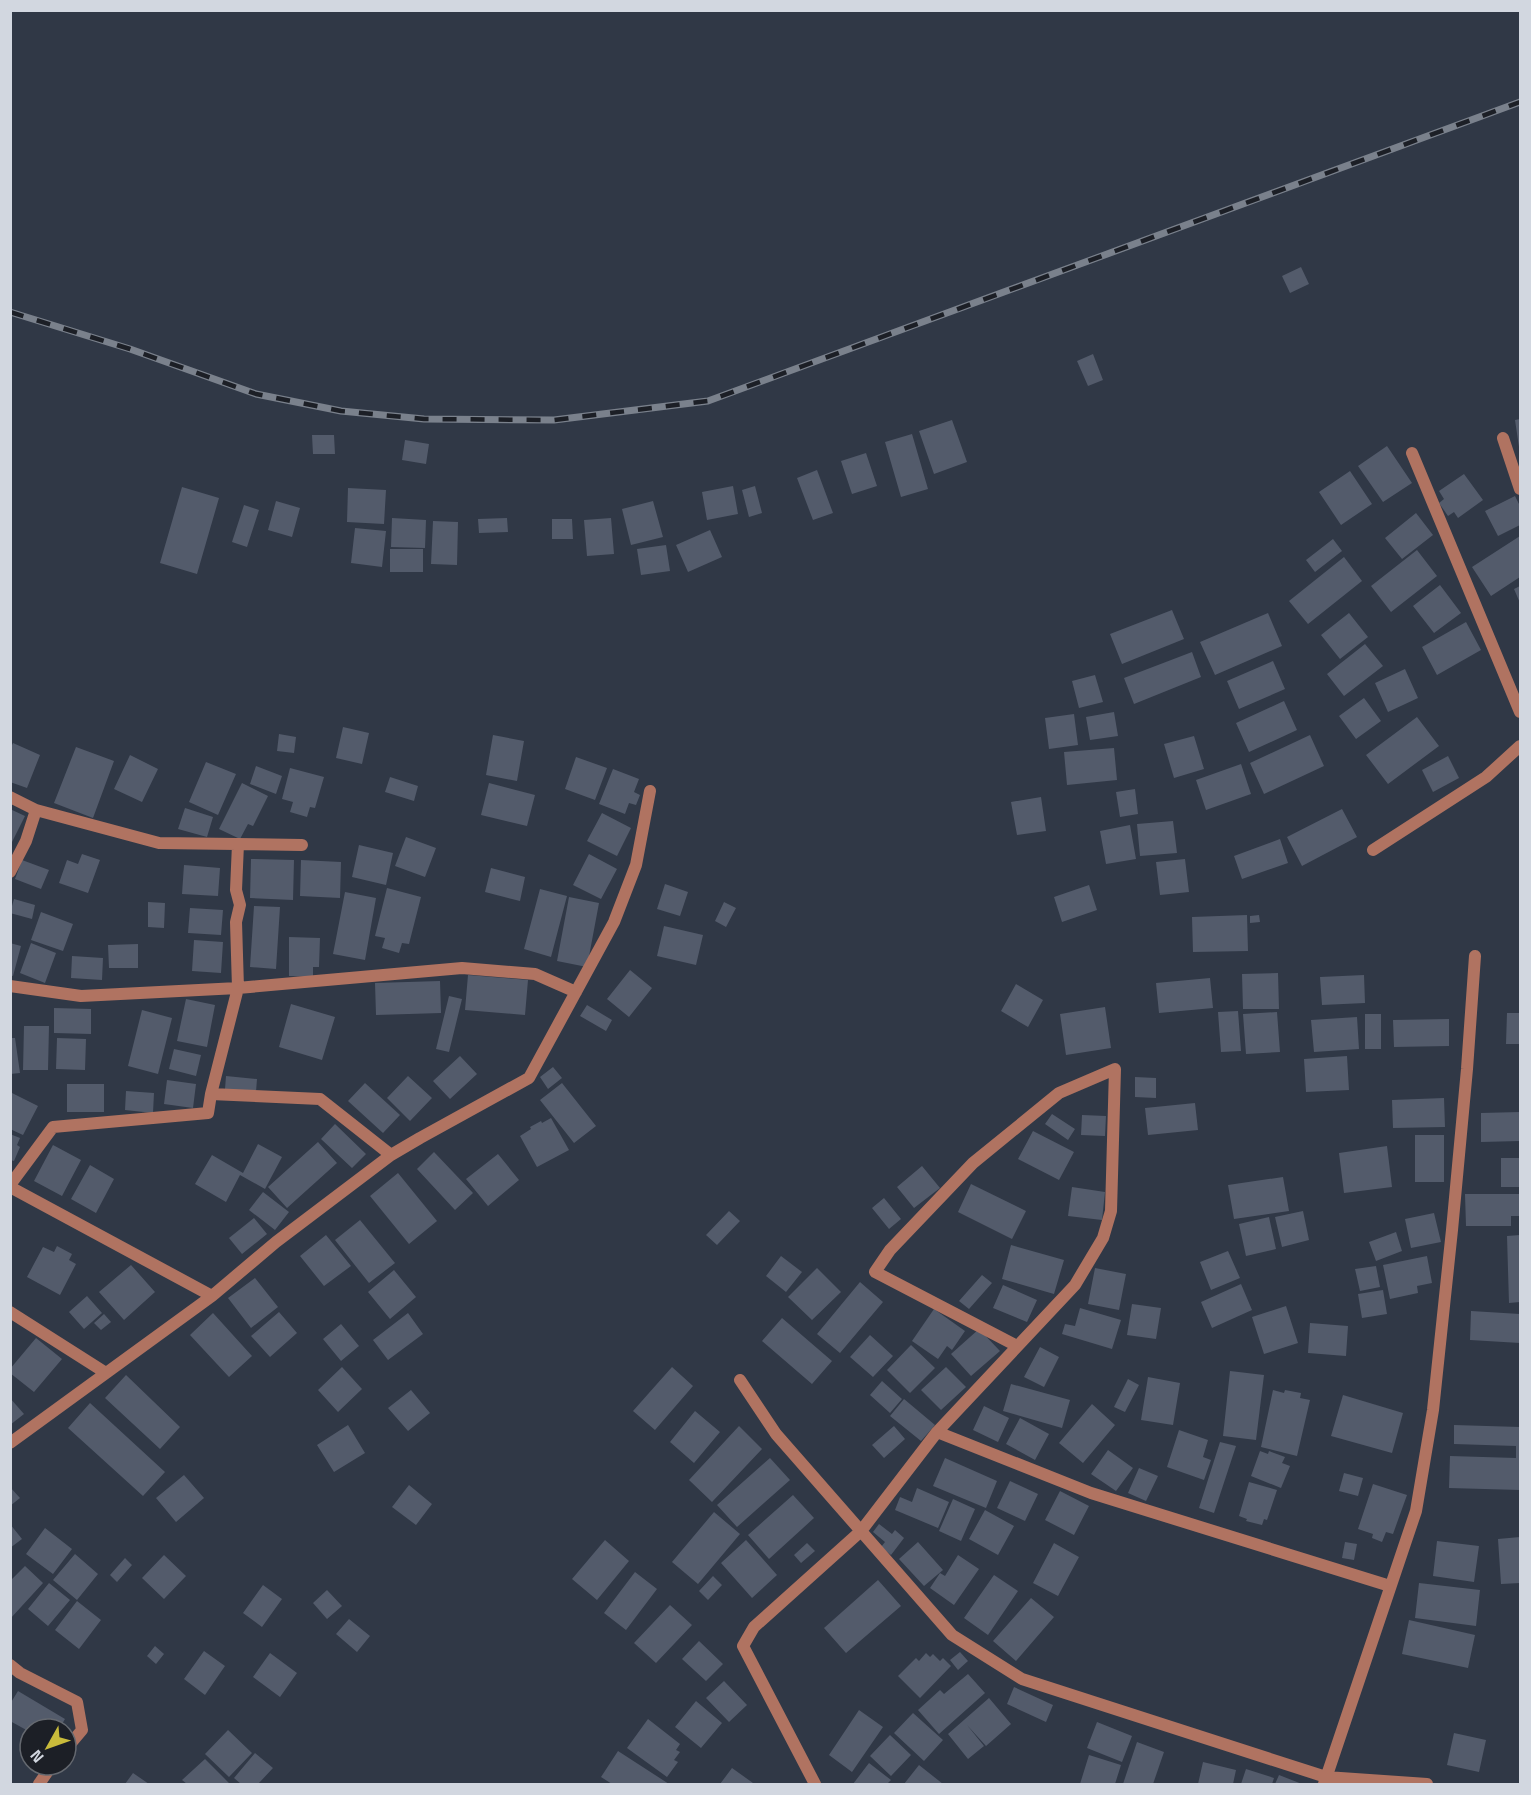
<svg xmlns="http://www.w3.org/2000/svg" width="1531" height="1795" font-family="'Titillium Web',sans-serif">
  <rect width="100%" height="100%" fill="#303846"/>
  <path fill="#535b6b" d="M1301,267L1309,284L1290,293L1282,276Z
    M1093,354L1103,380L1088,386L1077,361Z
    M1520,419V447H1519L1515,420Z
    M952,420L967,462L934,474L919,431Z
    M912,434L928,489L901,497L885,442Z
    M312,435H334L335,454H313Z
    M405,440L429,444L426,464L402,460Z
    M1387,446L1412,483L1383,502L1358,466Z
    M866,453L877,486L852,494L841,461Z
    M817,470L833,513L813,520L797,478Z
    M1350,471L1372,504L1341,525L1319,492Z
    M1464,474L1483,500L1458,518L1454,512L1448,516L1439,503L1444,499L1439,491Z
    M733,486L738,514L707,520L702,492Z
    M755,486L762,513L749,517L742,490Z
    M182,487L219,498L197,574L160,563Z
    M348,488L386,490L384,524L347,522Z
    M1515,496L1520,506V525L1498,536L1485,511Z
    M276,501L300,508L292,537L268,530Z
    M653,501L663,537L631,545L622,509Z
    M244,505L259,510L247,547L232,542Z
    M1416,513L1433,535L1402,559L1385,538Z
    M392,518L426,520L425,548L391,547Z
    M507,518L508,532L479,533L478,519Z
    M611,518L614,554L587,556L584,520Z
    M552,519H572L573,539H552Z
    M433,521L458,522L457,565L431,564Z
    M355,528L386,531L382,567L351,563Z
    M710,530L722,557L688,572L676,545Z
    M1520,536V577L1491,596L1472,567Z
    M1333,539L1342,551L1315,572L1306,560Z
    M666,545L670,571L641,575L637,549Z
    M390,549H423V572H390Z
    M1417,550L1437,576L1391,612L1371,586Z
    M1344,557L1362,581L1308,624L1289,601Z
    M1440,585L1461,613L1434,633L1413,606Z
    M1520,586V603L1514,589Z
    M1172,610L1184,639L1122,664L1110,634Z
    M1268,613L1282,646L1215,675L1200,642Z
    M1349,613L1368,637L1340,659L1321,635Z
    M1466,622L1481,650L1437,675L1422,647Z
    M1365,644L1383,666L1344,696L1327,674Z
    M1192,652L1201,677L1134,704L1124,678Z
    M1273,661L1285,689L1239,709L1227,681Z
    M1405,669L1418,698L1388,712L1375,683Z
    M1095,675L1103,702L1079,708L1072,681Z
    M1364,698L1381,721L1356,739L1339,716Z
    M1284,701L1297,730L1249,752L1236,723Z
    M1114,712L1118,736L1090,740L1086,717Z
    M1074,714L1078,745L1049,749L1045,718Z
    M1417,717L1439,746L1388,784L1366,755Z
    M343,727L369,733L362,764L336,758Z
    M279,734L296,737L294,753L277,751Z
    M493,735L524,741L517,781L486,775Z
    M1310,735L1324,766L1264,794L1250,763Z
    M1194,736L1204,769L1174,778L1164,744Z
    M13,743L40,755L27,788L10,782V749Z
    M76,747L114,761L93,818L54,803Z
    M1114,748L1117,780L1067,785L1064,752Z
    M130,755L158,769L142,802L114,789Z
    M1448,756L1459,778L1433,792L1422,770Z
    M576,757L607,768L595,800L565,789Z
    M206,762L236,774L218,815L189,802Z
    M1241,764L1251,794L1206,810L1196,780Z
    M256,766L282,776L276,794L250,784Z
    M290,768L324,777L315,808L310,807L307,817L290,812L293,802L282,799Z
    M613,769L639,779L634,792L640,795L636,805L629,803L625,814L599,804Z
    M390,777L418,786L414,801L385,792Z
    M242,783L268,796L253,826L248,824L240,839L219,829Z
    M489,783L535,795L527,826L481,815Z
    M1135,789L1138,814L1120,817L1116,792Z
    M1041,797L1046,831L1017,835L1011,802Z
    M185,808L213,817L207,837L178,829Z
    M10,809L25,816L10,846Z
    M1342,809L1357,837L1302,866L1287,837Z
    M602,813L631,828L617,856L587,841Z
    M1173,821L1177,853L1140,856L1137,824Z
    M1130,825L1136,859L1106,864L1100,831Z
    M406,837L436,848L425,877L395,866Z
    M1280,839L1288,863L1242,879L1234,856Z
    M359,845L393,853L386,885L352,877Z
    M82,854L100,860L88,893L59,883L67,860L78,864Z
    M589,854L617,869L601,899L573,885Z
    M251,859L294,860L293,900L250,898Z
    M1185,859L1189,892L1160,895L1156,862Z
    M22,860L49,870L41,889L15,879Z
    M301,860L341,862L340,898L300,896Z
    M184,865L220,868L218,896L182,894Z
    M491,868L525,877L520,901L485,892Z
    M665,884L688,892L680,916L657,909Z
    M1089,885L1097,910L1062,922L1054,897Z
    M387,888L421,897L409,944L402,943L399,953L382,948L385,938L375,936Z
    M540,889L567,896L551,957L524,949Z
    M345,892L376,898L365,960L333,954Z
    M569,897L599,903L587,967L557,961Z
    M14,899L35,905L32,919L10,913Z
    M148,902L165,903L164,928L148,927Z
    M724,902L736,908L726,927L715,921Z
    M254,906L280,907L276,969L250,967Z
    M190,908L223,910L221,935L188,933Z
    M41,912L73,924L63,951L31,940Z
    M1247,915L1248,951L1193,952L1192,917Z
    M1259,915L1260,922L1250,923V916Z
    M664,926L703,935L696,965L657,956Z
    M289,937L320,938L319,967H313V977L289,976Z
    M194,940L223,942L221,973L192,971Z
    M10,943L21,946L13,976L10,975Z
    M31,943L56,953L45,983L20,973Z
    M138,944V968H109L108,945Z
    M72,956L103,958L102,980L71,978Z
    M630,970L652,988L629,1017L607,999Z
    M1278,973L1279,1009H1243L1242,974Z
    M468,975L528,980L525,1015L465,1010Z
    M1364,975L1365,1003L1322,1005L1320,977Z
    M1210,978L1213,1008L1159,1013L1156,983Z
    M440,981L441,1013L376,1015L375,983Z
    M1016,984L1043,1000L1028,1027L1001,1011Z
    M449,996L462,999L449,1052L436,1049Z
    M186,999L215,1005L207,1047L177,1041Z
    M291,1004L335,1017L322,1060L279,1047Z
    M587,1005L612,1020L606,1031L580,1016Z
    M1105,1007L1111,1048L1066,1055L1060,1014Z
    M54,1008L91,1009V1034L54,1033Z
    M142,1010L172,1018L158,1074L128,1066Z
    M1238,1011L1241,1051L1221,1052L1218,1012Z
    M1277,1012L1280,1052L1246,1054L1243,1014Z
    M1507,1013H1520V1044H1506Z
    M1365,1014H1381V1049H1365Z
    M1357,1017L1359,1049L1314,1052L1311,1020Z
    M1449,1019V1046L1394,1047L1393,1020Z
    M24,1026H49L48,1070H23Z
    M10,1038H15L20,1073L10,1074Z
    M57,1038L86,1039L85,1070L56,1069Z
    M174,1049L201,1055L196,1076L169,1069Z
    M460,1056L477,1074L450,1099L433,1081Z
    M1347,1056L1349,1090L1306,1092L1304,1059Z
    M553,1067L562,1078L548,1089L540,1077Z
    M226,1076L257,1079L256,1092L225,1089Z
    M408,1076L432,1098L410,1121L387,1098Z
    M1135,1077L1156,1078V1098L1135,1097Z
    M167,1080L196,1084L193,1108L164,1104Z
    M365,1083L400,1115L383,1133L348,1101Z
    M562,1083L596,1126L574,1143L540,1100Z
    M67,1084H104V1112H67Z
    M126,1091L154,1093L153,1113L125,1110Z
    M10,1092L38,1106L23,1135L10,1129Z
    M1444,1098L1445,1127L1393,1128L1392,1100Z
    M1195,1103L1198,1130L1148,1135L1145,1108Z
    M1520,1112V1141L1481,1142V1113Z
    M1052,1114L1075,1129L1068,1140L1045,1124Z
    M1082,1115L1106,1116L1105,1136L1081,1135Z
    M551,1118L569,1150L537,1167L520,1136L531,1129L530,1127L541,1121L542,1123Z
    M335,1124L366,1154L352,1168L321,1139Z
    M1033,1131L1074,1152L1059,1180L1018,1159Z
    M10,1134L20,1138L17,1145L20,1147L14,1161L10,1160Z
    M1415,1135H1444V1182H1415Z
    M318,1142L337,1163L287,1208L268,1187Z
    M258,1144L282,1157L265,1189L240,1175L226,1202L195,1184L212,1155L243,1173Z
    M53,1145L81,1160L62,1196L34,1181Z
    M1387,1146L1392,1187L1344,1193L1339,1153Z
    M434,1152L473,1193L455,1210L417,1169Z
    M498,1154L519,1180L488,1206L466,1179Z
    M1501,1158H1520V1187H1501Z
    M90,1165L114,1179L96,1213L71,1199Z
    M922,1166L940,1188L914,1208L897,1187Z
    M398,1173L437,1221L409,1244L370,1196Z
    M1283,1177L1289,1211L1234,1219L1228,1185Z
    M971,1184L1026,1211L1012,1239L958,1212Z
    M1072,1187L1105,1192L1102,1220L1068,1216Z
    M263,1192L289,1212L275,1230L249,1210Z
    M1465,1194H1520V1216H1511V1226H1466Z
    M884,1198L901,1219L889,1229L872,1208Z
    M729,1211L740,1221L717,1245L706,1235Z
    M1303,1211L1309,1240L1282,1247L1275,1217Z
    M1434,1213L1441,1242L1411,1248L1405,1219Z
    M1269,1217L1276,1249L1246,1256L1239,1224Z
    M254,1218L267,1234L242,1254L229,1238Z
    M360,1220L395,1263L369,1283L335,1240Z
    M1396,1232L1402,1251L1376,1261L1369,1242Z
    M326,1235L351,1266L324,1286L300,1256Z
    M1520,1235V1302L1509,1303L1507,1236Z
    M1011,1245L1064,1260L1054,1294L1002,1279Z
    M57,1246L72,1254L69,1260L76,1264L60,1295L27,1277L43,1247L54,1252Z
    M1228,1251L1240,1278L1211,1290L1200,1262Z
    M781,1256L802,1272L786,1292L766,1276Z
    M1427,1256L1432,1283L1417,1286L1418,1293L1390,1299L1383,1265Z
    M131,1265L155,1292L124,1320L99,1292Z
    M1376,1266L1380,1287L1360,1291L1355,1269Z
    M817,1268L841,1292L812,1320L788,1297Z
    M1095,1268L1126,1274L1119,1310L1088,1304Z
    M394,1270L416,1297L390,1319L368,1292Z
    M982,1275L992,1283L969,1309L959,1301Z
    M255,1278L278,1307L251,1328L228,1298Z
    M860,1282L883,1302L840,1353L817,1334Z
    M1241,1284L1252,1310L1212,1328L1201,1302Z
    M1003,1285L1037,1300L1027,1322L993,1308Z
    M1383,1290L1387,1314L1362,1318L1358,1294Z
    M87,1296L102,1313L84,1329L69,1312Z
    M1132,1304L1161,1308L1156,1339L1127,1335Z
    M1286,1306L1298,1343L1264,1354L1252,1317Z
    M1080,1308L1121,1320L1112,1349L1062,1334L1065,1324L1075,1326Z
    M934,1309L965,1331L952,1350L947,1346L938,1359L912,1341Z
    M1471,1311L1520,1314V1343L1470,1340Z
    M279,1312L297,1333L270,1357L251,1336Z
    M213,1313L252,1356L229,1377L190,1335Z
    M408,1313L423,1334L388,1360L373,1340Z
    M104,1314L111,1322L101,1330L94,1323Z
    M782,1318L832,1361L812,1384L762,1341Z
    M1310,1323L1348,1326L1346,1356L1308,1353Z
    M341,1324L359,1346L341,1361L323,1339Z
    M979,1329L1000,1351L971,1376L951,1354Z
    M870,1335L893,1356L873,1377L850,1357Z
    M36,1338L62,1359L34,1392L10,1373V1369Z
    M911,1345L935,1368L910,1393L887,1370Z
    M1040,1347L1059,1357L1044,1387L1024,1377Z
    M342,1367L362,1389L338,1412L318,1390Z
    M672,1367L693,1386L655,1430L633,1411Z
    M946,1367L966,1387L941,1410L921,1390Z
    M1230,1371L1264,1375L1256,1440L1223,1436Z
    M126,1375L180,1427L160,1449L105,1398Z
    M1148,1377L1180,1383L1173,1425L1141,1420Z
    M1128,1379L1139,1385L1125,1412L1114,1407Z
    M882,1381L902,1399L890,1413L870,1395Z
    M1011,1384L1070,1400L1062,1428L1003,1411Z
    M411,1390L430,1413L408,1431L388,1408Z
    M1273,1390L1284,1393L1285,1390L1301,1393L1300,1398L1310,1400L1297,1456L1261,1447Z
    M1343,1395L1403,1413L1392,1453L1331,1436Z
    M10,1398L24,1414L10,1425Z
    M904,1399L935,1425L921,1441L890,1416Z
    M90,1403L165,1472L143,1496L68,1428Z
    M1092,1404L1115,1425L1083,1463L1059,1443Z
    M984,1406L1009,1418L998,1442L973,1430Z
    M695,1411L720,1432L694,1463L670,1442Z
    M1020,1418L1049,1434L1035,1460L1006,1444Z
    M348,1425L365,1453L334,1472L317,1445Z
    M1454,1425L1520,1427V1490L1449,1488L1450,1456L1516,1458V1446L1454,1444Z
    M739,1426L762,1449L712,1502L689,1480Z
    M894,1426L905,1439L884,1458L872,1445Z
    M1179,1430L1208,1440L1203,1457L1211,1460L1204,1480L1167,1467Z
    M1220,1442L1236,1446L1214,1513L1199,1508Z
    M1108,1450L1133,1468L1116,1491L1091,1474Z
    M1260,1451L1268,1454L1269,1451L1285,1457L1282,1463L1290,1466L1281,1488L1251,1476Z
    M770,1458L790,1480L737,1527L717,1505Z
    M945,1458L997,1481L986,1508L933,1486Z
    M1139,1468L1158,1476L1146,1501L1128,1493Z
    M1344,1473L1363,1478L1358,1496L1339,1491Z
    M184,1475L204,1498L176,1522L156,1498Z
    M1010,1481L1038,1494L1025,1521L997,1508Z
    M1249,1482L1277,1490L1267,1520L1264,1519L1262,1525L1246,1521L1247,1519L1239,1516Z
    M1373,1484L1407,1495L1393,1534L1386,1532L1382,1542L1372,1538L1373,1534L1358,1529Z
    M409,1485L432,1504L416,1525L392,1507Z
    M10,1487L20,1498L10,1506Z
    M917,1488L949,1502L938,1528L895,1510L900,1497L912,1502Z
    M1060,1491L1089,1506L1074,1535L1045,1520Z
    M793,1495L814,1518L769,1559L748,1535Z
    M953,1499L975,1509L961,1541L939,1531Z
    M985,1510L1014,1526L998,1555L969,1539Z
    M714,1512L740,1534L698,1584L672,1562Z
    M10,1524L22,1539L10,1548Z
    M879,1524L892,1534L895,1530L904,1538L891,1555L881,1547L885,1542L873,1532Z
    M45,1528L72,1549L53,1574L26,1554Z
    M1520,1537V1583L1501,1584L1498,1539Z
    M605,1540L629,1561L597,1600L572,1579Z
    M746,1540L777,1575L752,1598L721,1563Z
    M1437,1541L1479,1546L1474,1582L1433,1576Z
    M918,1542L943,1570L924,1586L899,1559Z
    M1345,1542L1357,1544L1354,1560L1342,1558Z
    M807,1543L815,1551L801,1563L794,1555Z
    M1054,1543L1079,1557L1058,1596L1033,1583Z
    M75,1554L98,1574L77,1600L53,1580Z
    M164,1555L186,1576L164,1599L142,1578Z
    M958,1555L979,1569L954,1605L930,1588L940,1573L945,1576Z
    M125,1558L132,1565L117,1582L110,1575Z
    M25,1566L43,1583L10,1619V1581Z
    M635,1572L657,1589L626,1630L604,1613Z
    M994,1575L1018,1591L988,1635L964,1618Z
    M713,1576L722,1585L708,1600L699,1591Z
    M878,1580L901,1606L846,1653L824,1628Z
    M49,1583L70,1600L48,1626L28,1609Z
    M1419,1583L1480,1590L1476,1626L1415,1618Z
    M263,1585L282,1599L262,1627L243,1613Z
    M327,1590L342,1606L327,1619L313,1603Z
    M1031,1598L1054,1617L1016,1661L993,1641Z
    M77,1601L101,1620L79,1649L55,1630Z
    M670,1605L692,1625L656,1663L634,1643Z
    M349,1619L370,1636L357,1652L336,1634Z
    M1409,1620L1475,1635L1468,1668L1402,1654Z
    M699,1641L723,1664L706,1681L682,1659Z
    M155,1646L164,1654L156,1664L147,1656Z
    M204,1651L225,1666L205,1695L184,1679Z
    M960,1652L968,1661L958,1670L950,1660Z
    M270,1653L297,1673L280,1697L253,1677Z
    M926,1653L930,1657L933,1654L940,1661L943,1658L951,1666L920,1698L898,1676L916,1658L919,1661Z
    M968,1674L985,1693L939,1734L918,1710L940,1690L944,1694Z
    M724,1681L747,1705L729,1722L706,1698Z
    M1014,1687L1053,1705L1046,1722L1007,1704Z
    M18,1691L65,1719L59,1729H30V1732L10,1721V1704Z
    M989,1698L1011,1724L986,1746L967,1725L984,1746L968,1759L948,1734Z
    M696,1701L722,1723L701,1748L675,1727Z
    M859,1710L883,1727L852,1772L829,1755Z
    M913,1713L943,1740L924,1761L894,1733Z
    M648,1719L680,1744L676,1750L680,1752L674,1760L678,1762L667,1777L627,1748Z
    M1097,1722L1132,1736L1122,1762L1087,1748Z
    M228,1730L252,1753L229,1777L205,1754Z
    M1454,1733L1486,1740L1479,1772L1447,1765Z
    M890,1735L911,1755L891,1776L870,1756Z
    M1137,1742L1164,1752L1153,1784H1123Z
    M618,1751L669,1784H612L601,1777Z
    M255,1753L273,1768L258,1784H241L234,1778Z
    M1089,1755L1121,1765L1115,1784H1080Z
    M205,1759L230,1784H187L182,1780Z
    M1203,1762L1236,1770L1233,1784H1198Z
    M869,1763L891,1780L887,1784H853Z
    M919,1765L943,1784H904Z
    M732,1768L753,1783L752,1784H720Z
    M1246,1769L1274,1778L1272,1784H1241Z
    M133,1773L149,1784H125Z
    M1279,1775L1302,1784H1275Z"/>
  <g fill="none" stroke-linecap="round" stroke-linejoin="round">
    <path stroke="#b07361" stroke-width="12" d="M1503,438L1520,489
      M1412,453L1520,712
      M10,797L36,810L159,843L302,845
      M1373,850L1486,777L1520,746
      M10,872L26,841L36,810
      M10,986L81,996L238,988L462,968L535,974L576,992
      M211,1094L320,1099L391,1155
      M10,1185L53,1127L208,1113L211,1094L238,988L236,922L240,905L236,890L238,844
      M10,1187L212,1296
      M10,1312L106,1373
      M740,1380L776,1434L952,1635L1022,1679L1326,1777L1427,1784
      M937,1432L1091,1493L1390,1586
      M10,1443L212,1296L276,1242L391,1155L420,1138L529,1078L614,922L636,865L650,791
      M10,1665L20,1673L77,1702L82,1730L66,1749
      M39,1784L52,1765
      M815,1784L743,1646L754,1627L861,1531L937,1432L1075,1285L1103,1238L1111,1211L1115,1069L1059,1093L973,1163L890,1250L875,1272L1017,1346
      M1324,1784L1416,1511L1433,1410L1452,1230L1467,1069L1475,956"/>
    <defs>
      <path id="rail" d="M10,312L130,349L256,394L341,411L424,419L554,420L708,401L1520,102"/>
    </defs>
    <use href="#rail" stroke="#7a818c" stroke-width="7"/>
    <use href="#rail" stroke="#1c1f26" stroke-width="4.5" stroke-dasharray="14" stroke-linecap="butt"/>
  </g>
  <rect width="1531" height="1795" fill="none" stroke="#d2d7e0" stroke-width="24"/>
  <g transform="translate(48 1747) rotate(230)"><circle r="28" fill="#1c1f26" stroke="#656970" stroke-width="1.5"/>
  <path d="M0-4.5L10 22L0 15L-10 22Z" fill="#c9bb3b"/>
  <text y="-9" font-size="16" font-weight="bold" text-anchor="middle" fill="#d2d7e0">N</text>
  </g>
</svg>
